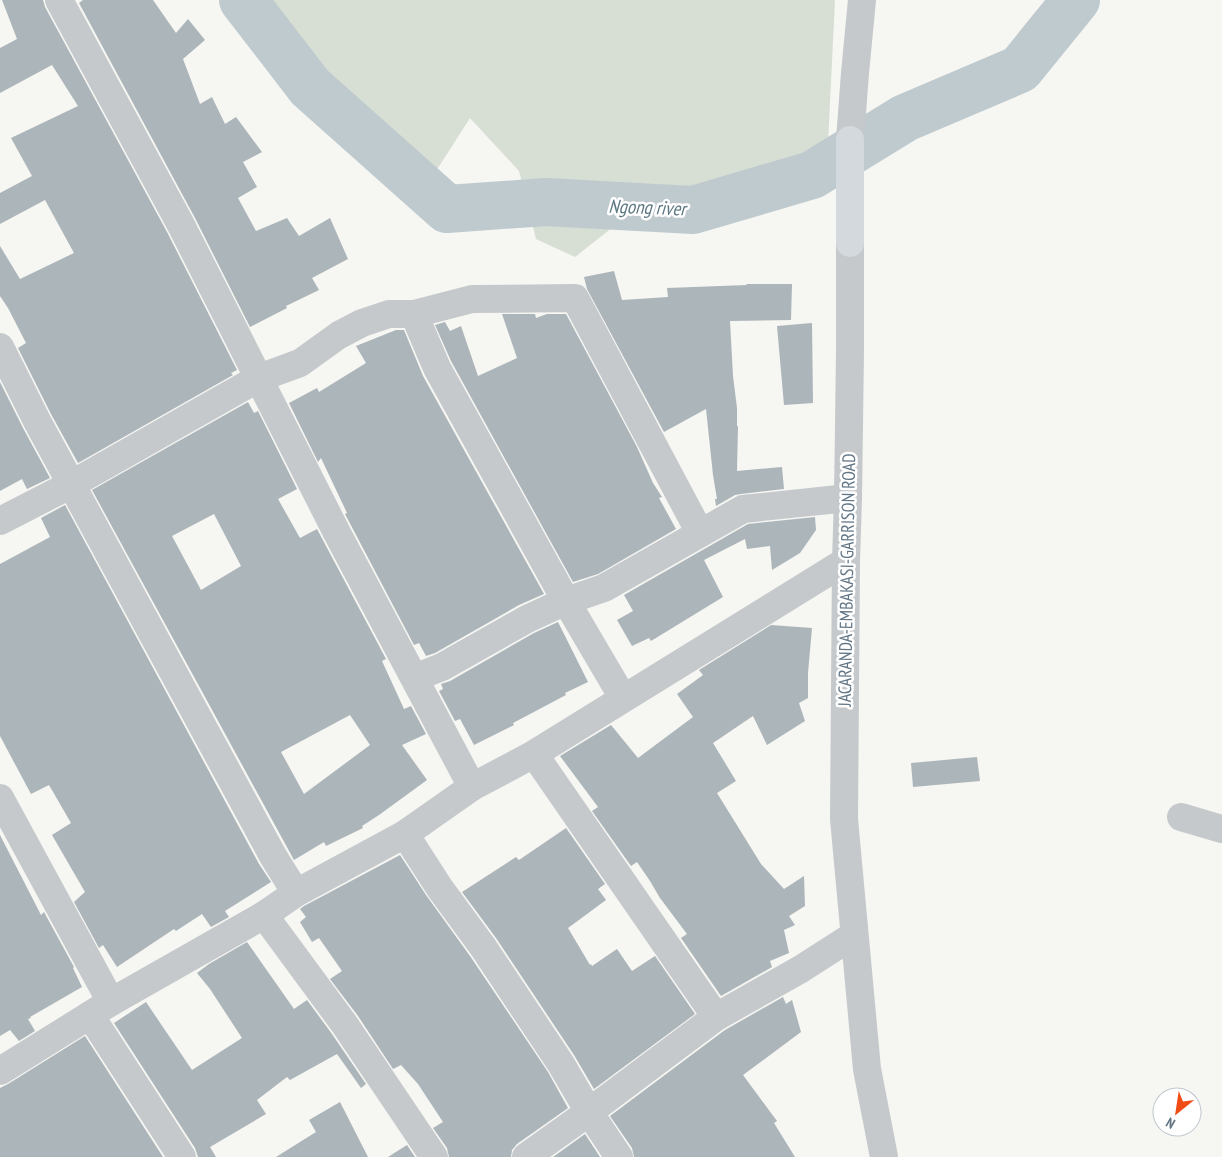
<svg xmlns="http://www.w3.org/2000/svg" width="1222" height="1157" font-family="'PT Sans Narrow',sans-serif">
  <rect width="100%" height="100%" fill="#f6f6f2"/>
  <path fill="#d7ded3" d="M269,0H835L828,143L749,201L678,221L627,216L575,257L536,239L519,171L470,118L438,168L401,199L299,92Z"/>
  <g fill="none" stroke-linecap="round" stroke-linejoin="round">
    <path stroke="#bfcacf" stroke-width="48" d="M243,0L310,87L447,209L546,202L693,210L812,175L905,118L1020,69L1076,0"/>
  </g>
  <path fill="#acb5ba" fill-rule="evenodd" d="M2,0H43L45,7L167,232L237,370L231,373L233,375L78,463L51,414L18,348L26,343L8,308L0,296V246L20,279L74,253L45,200L0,224V193L32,176L11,138L78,106L52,65L0,93V48L17,39Z
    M83,0H153L176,33L188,19L205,40L183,59L200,104L212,97L225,124L236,117L262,152L243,162L257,187L238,198L256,231L287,218L299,236L330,218L348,259L312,278L319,290L286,306L287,308L250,327L195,218L79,3Z
    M614,271L622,300L668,297L667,288L747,285L746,284H792L791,320L730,321L733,376L737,408V426H738L737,471L782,467L784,489L741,494L735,495L716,506L715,499H717L713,475L706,409L664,432L587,289L584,277Z
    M502,314H535L536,318L547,314H566L637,447L653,483L662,497L659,498L676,529L598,574L573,582L451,361L435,325L445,322L450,331L461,326L478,376L517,358Z
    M812,323L813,403L784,405L777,326Z
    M396,330H404L423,376L544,594L519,605L435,653L426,656L419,643L414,645L345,514L347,513L321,458L318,462L289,403L317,388L319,392L366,363L356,346Z
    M0,382L23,428L50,478L27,489L22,479L0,491Z
    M248,402L254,413L258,411L297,489L278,499L300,538L317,529L386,659L382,661L404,709L411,706L426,734L402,745L427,780L379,815L362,826L363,828L326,846L324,842L294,860L92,490ZM214,514L241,566L201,590L172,536ZM350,715L370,745L304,794L281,752Z
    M65,505L259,864L271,882L225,911L229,917L211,927L202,914L176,931L174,929L117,967L103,945L99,948L74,902L85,892L52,835L71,823L49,785L31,794L0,736V564L50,537L41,518Z
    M815,517L816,530L800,553L772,570L770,546L747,549L745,539L704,560L723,597L651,641L649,638L632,646L617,620L633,611L624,595L748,524Z
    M558,622L588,682L565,693L566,695L513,723L514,725L474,745L460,719L455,721L439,691L443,689L441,684L450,681L534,633Z
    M771,625L812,628L808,673V698L799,703L805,721L767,745L753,716L713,743L736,781L717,793L761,864L784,889L804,876L805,906L789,916L795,925L784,930L789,953L770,961L772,967L721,996L681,938L687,934L660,898L650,881L637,862L631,866L592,811L598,807L560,756L611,725L638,758L693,717L677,694L703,675L699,670Z
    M977,757L980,781L913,787L911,763Z
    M566,828L605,884L598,889L606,900L568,928L590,965L591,964L592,966L617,949L632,971L655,956L695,1014L594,1089L574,1055L496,938L462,892L516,857L519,860Z
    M0,835L41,915L44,912L74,967L73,968L82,987L30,1017L31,1018L28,1019L35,1031L19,1041L10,1030L0,1036Z
    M400,855L426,895L470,956L548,1072L568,1108L517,1144L512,1150L511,1157H449L447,1148L433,1128L443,1122L418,1084L401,1065L393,1069L358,1016L330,979L342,971L319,938L312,942L300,922L306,917L300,909L304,906Z
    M247,942L294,1009L307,1000L332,1034L366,1084L361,1088L337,1054L290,1080L287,1077L257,1100L266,1114L210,1147L216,1157H198L195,1148L114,1023L146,1002L192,1070L242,1038L210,989L197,973L209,964Z
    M783,997L786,1004L792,1000L801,1032L743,1075L777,1121L774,1123L795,1157H634L632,1148L610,1116L725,1030Z
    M85,1036L163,1157H0V1088L8,1084Z
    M340,1102L368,1157H276L316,1132L309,1120Z
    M585,1134L600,1157H553Z
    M407,1145L415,1157H388Z"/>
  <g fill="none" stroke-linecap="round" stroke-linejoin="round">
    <path stroke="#c5c9cc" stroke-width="28" d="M59,0L181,225L337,533L472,787
      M414,314L437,368L566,601L623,698
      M0,347L37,421L273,856L296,893
      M0,521L72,484L259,378L300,363L339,335L362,323L389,314H414L472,299L575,298L700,533
      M414,678L442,667L527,619L566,601L604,588L743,509L848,498
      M534,754L716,1017
      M0,798L111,1002
      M1181,817L1222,829
      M405,834L439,887L483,947L561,1064L589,1112L619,1157
      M264,915L345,1025L434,1157
      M90,1015L182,1157
      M526,1157L589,1112L716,1017L801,969L854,935"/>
    <path stroke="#c5c9cc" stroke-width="28" d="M850,140L855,73L862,0
      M850,243V351L848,498L846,561L844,819L867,1069L884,1157
      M0,1071L111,1002L264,915L296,893L405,834L472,787L534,754L846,561"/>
    <path stroke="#d3d9dd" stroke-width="28" d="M850,243V140"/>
  </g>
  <g text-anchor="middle" stroke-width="5" stroke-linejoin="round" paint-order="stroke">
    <g font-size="18" fill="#627686" stroke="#fff">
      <text transform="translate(847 580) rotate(-89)" y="6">JACARANDA-EMBAKASI-GARRISON ROAD</text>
    </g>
    <g font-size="19" font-style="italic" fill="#5e7883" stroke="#fff">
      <text transform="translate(647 207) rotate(2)" y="7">Ngong river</text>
    </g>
  </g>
  <g transform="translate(1177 1112) rotate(210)"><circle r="24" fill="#ffffff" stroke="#c0c8cf"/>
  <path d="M0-4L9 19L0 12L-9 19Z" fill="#f24c16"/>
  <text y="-8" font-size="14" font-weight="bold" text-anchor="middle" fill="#627686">N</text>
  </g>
</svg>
